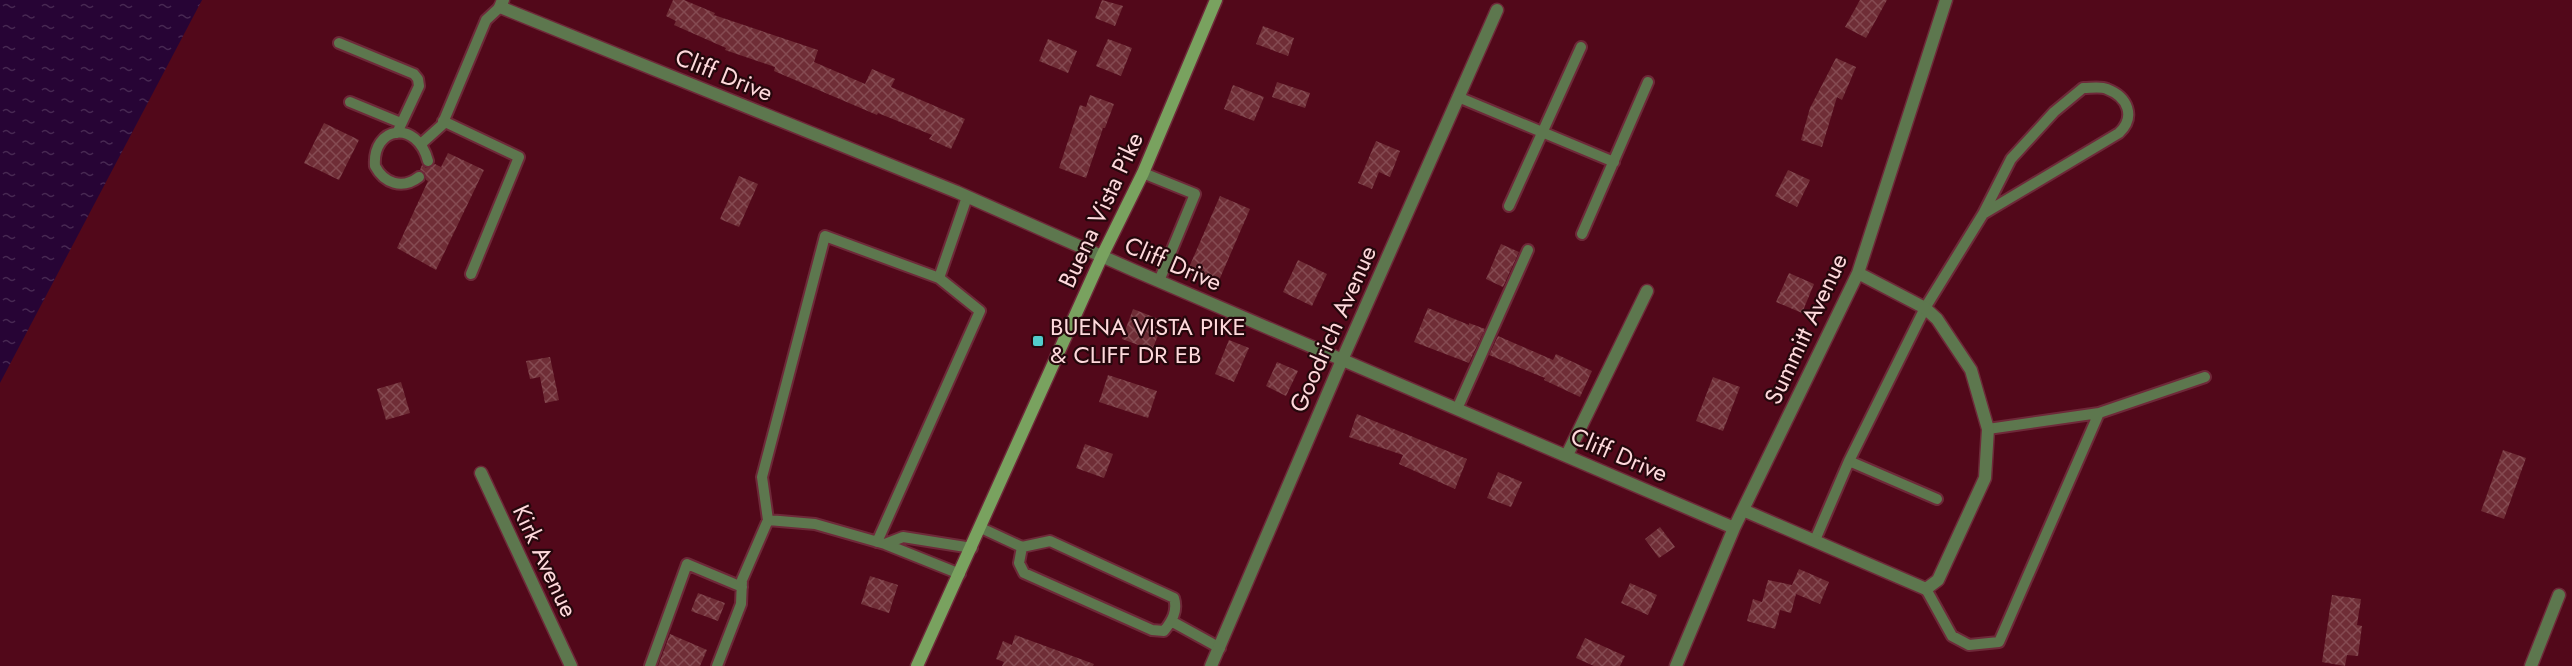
<svg xmlns="http://www.w3.org/2000/svg" width="2572" height="666" font-family="Jost,sans-serif">
  <defs>
    <pattern id="water-ripples" width="26" height="14" patternUnits="userSpaceOnUse" patternTransform="scale(1.5)"><rect width="26" height="14" fill="#270435"/><path d="M2 4q2-2 4 0t4 0M15 11q2-2 4 0t4 0" fill="none" stroke="#472852"/></pattern>
    <pattern id="building-cross-hatch" width="8" height="8" patternUnits="userSpaceOnUse" patternTransform="scale(1.5)"><rect width="8" height="8" fill="#6f2d36"/><path d="M0 0l8 8M0 8l8-8" fill="none" stroke="#854b52"/></pattern>
  </defs>
  <rect width="100%" height="100%" fill="#52081a"/>
  <path fill="url(#water-ripples)" d="M0,0H202L0,383Z"/>
  <path fill="url(#building-cross-hatch)" d="M673,0H684L715,13L714,15L818,50L814,62L865,84L872,69L895,79L891,87L965,119L951,149L929,139L932,135L878,113L877,115L774,71L775,67L725,50L726,48L674,25L676,21L666,16Z
    M1102,0L1123,6L1115,26L1095,18Z
    M1860,0H1887L1866,38L1845,27Z
    M1263,26L1294,38L1288,56L1256,44Z
    M1048,39L1077,51L1068,73L1039,61Z
    M1108,39L1132,48L1121,76L1096,66Z
    M1836,58L1856,67L1842,100L1837,97L1822,147L1801,140L1810,108Z
    M1277,82L1310,93L1305,108L1272,97Z
    M1233,85L1264,97L1254,121L1224,109Z
    M1090,95L1114,104L1105,128H1103L1086,178L1059,168L1080,105L1086,107Z
    M324,123L359,140L339,180L304,163Z
    M1376,141L1400,151L1390,177L1379,172L1372,189L1358,183Z
    M448,153L484,170L436,270L397,248L428,181L426,180L425,173L420,170L422,165L426,168L435,164L441,167Z
    M1788,170L1810,180L1797,207L1775,196Z
    M739,176L758,184L739,227L720,219Z
    M1220,196L1250,209L1217,285L1187,272Z
    M1501,244L1519,252L1503,287L1486,279Z
    M1298,260L1327,274L1312,306L1283,292Z
    M1789,273L1814,284L1802,313L1776,302Z
    M1428,308L1469,325V323L1485,329L1469,363L1414,342Z
    M1133,309L1164,321L1152,350L1122,339Z
    M1498,336L1553,360L1556,354L1592,371L1580,397L1544,380L1545,378L1489,355Z
    M1229,340L1249,348L1234,382L1215,374Z
    M550,357L559,400L545,403L540,377L530,379L526,361Z
    M1277,362L1298,371L1286,396L1266,386Z
    M1108,375L1157,391L1148,418L1099,402Z
    M1713,377L1740,387L1723,431L1696,421Z
    M401,382L410,413L386,420L377,389Z
    M1357,414L1467,459L1455,489L1399,464L1403,455L1349,437Z
    M1085,444L1113,454L1104,478L1076,468Z
    M2503,450L2526,458L2504,519L2481,511Z
    M1498,472L1522,482L1511,507L1487,498Z
    M1660,527L1675,547L1659,558L1645,539Z
    M1799,569L1829,582L1820,604L1796,594L1791,613L1780,610L1775,629L1747,621L1753,599L1762,602L1768,580L1792,585Z
    M870,576L898,585L889,613L861,604Z
    M1630,583L1657,595L1648,615L1621,603Z
    M698,593L725,603L718,621L691,611Z
    M2332,595L2361,599L2357,625L2362,626L2358,656L2347,655L2345,666L2322,662Z
    M670,634L707,650L700,666H658Z
    M1015,635L1094,664L1093,666H1002L1004,662L996,659L1003,641L1012,645Z
    M1585,638L1625,656L1620,666H1594L1576,658Z"/>
  <g fill="none" stroke-linecap="round" stroke-linejoin="round">
    <defs>
      <path id="service" d="M339,43L414,74L418,79L419,86L397,133
        M1458,97L1614,162
        M350,102L401,123
        M443,121L519,157L471,274
        M422,143L442,125L486,20L500,7
        M1143,173L1195,194L1159,281
        M419,177C402,190 384,183 375,166C372,126 417,119 428,161
        M1509,206L1581,47
        M1582,234L1648,82
        M939,278L967,197
        M1457,409L1528,250
        M1988,429L2099,413L2205,377
        M1849,461L1937,499
        M768,520L762,477L825,236L939,278L980,311L877,542
        M981,528L1022,547L1050,541L1174,598C1178,611 1172,621 1164,631L1152,630L1024,573L1019,563L1022,547
        M1815,540L1849,461L1925,308L1983,214L2119,133C2136,117 2128,97 2107,89C2101,86 2091,88 2083,88L2054,112L2011,159L1983,214
        M960,574L885,544L903,537L972,548
        M1926,589L1952,636L1969,645L1999,642L2099,413
        M1171,621L1220,648
        M650,666L687,564L742,587
        M717,666L741,604L742,580L768,520L815,524L885,544"/>
      <path id="minor" d="M503,0L500,7L957,192L1133,270L1734,528
        M1567,455L1647,291
        M481,473L571,666
        M1743,510L1926,589L1938,580L1985,478L1988,429L1971,370L1937,319L1925,308L1858,273
        M1211,666L1342,360L1497,10
        M1676,666L1734,528L1858,273L1946,0
        M2531,666L2559,595"/>
      <path id="secondary" d="M917,666L1102,256L1143,173L1216,0"/>
    </defs>
    <use href="#service" stroke="#6e2939" stroke-width="14"/>
    <use href="#minor" stroke="#6e2939" stroke-width="15"/>
    <use href="#secondary" stroke="#6e2939" stroke-width="15"/>
    <use href="#service" stroke="#5d774e" stroke-width="10"/>
    <use href="#minor" stroke="#5d774e" stroke-width="12"/>
    <use href="#secondary" stroke="#79a25f" stroke-width="12"/>
  </g>
  <rect fill="#52cdcc" stroke="#25070c" stroke-width="2" x="1032" y="335" width="12" height="12" rx="3"/>
  <g text-anchor="middle" stroke-width="4.5" stroke-linejoin="round" paint-order="stroke">
    <g font-size="24" fill="#fed9dc" stroke="#25070c">
      <text transform="translate(724 75) rotate(22)" y="8">Cliff Drive</text>
      <text transform="translate(1101 210) rotate(-65)" y="8">Buena Vista Pike</text>
      <text transform="translate(1173 264) rotate(23)" y="8">Cliff Drive</text>
      <text transform="translate(1333 329) rotate(-66)" y="8">Goodrich Avenue</text>
      <text transform="translate(1806 329) rotate(-65)" y="8">Summitt Avenue</text>
      <text transform="translate(1619 455) rotate(23)" y="8">Cliff Drive</text>
      <text transform="translate(545 561) rotate(65)" y="8">Kirk Avenue</text>
    </g>
    <g font-size="24" fill="#fed9dc" stroke="#25070c" text-anchor="start">
      <text x="1050" y="335">BUENA VISTA PIKE<tspan x="1050" dy="28">&amp; CLIFF DR EB</tspan></text>
    </g>
  </g>
</svg>
